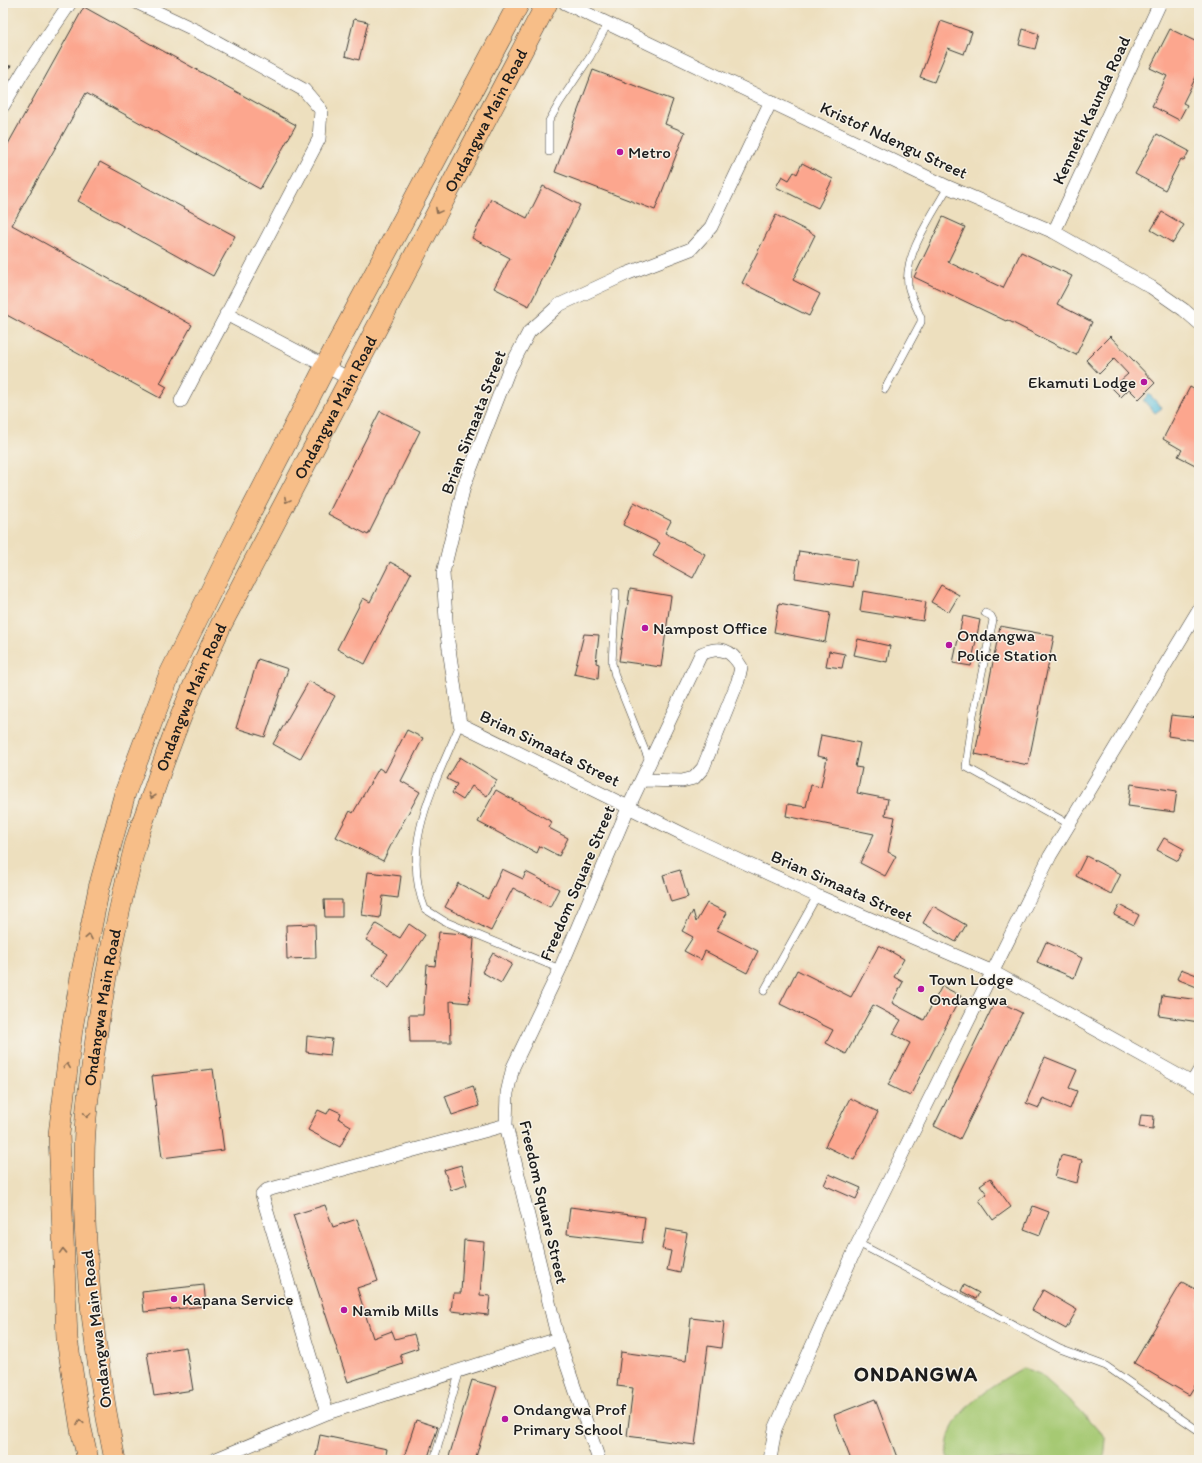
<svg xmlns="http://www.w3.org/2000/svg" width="1202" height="1463" font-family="Itim,sans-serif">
  <rect width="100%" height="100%" fill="#f7f3e8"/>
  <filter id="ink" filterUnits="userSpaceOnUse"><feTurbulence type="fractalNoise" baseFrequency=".025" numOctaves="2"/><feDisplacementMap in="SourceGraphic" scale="8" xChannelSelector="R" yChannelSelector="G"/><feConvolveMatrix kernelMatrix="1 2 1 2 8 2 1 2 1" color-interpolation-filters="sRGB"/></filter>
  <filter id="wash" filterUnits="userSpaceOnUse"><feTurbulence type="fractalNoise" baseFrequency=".012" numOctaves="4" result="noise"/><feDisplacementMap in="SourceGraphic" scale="16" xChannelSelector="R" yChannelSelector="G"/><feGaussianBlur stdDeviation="0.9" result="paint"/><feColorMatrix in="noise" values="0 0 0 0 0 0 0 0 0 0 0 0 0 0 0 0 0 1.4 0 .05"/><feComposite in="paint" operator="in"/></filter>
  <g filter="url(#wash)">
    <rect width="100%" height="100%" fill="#eddfbe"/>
    <path fill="#a6c973" stroke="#617248" d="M1023,1368L1040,1374L1080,1410L1106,1439L1104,1460H949C937,1418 992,1385 1023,1368Z"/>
    <path fill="#61c1df" stroke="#3e6e7e" d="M1149,394L1162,408L1155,413L1143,400Z"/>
    <g id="blocks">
      <path fill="#fca68e" d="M84,7L296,125L260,189L86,93L12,225L192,325L160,383L167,387L160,398L3,313V153Z
        M354,19L368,22L359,60L345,56Z
        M941,21L972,32L964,54L948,48L934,82L920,77Z
        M1023,29L1039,34L1035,49L1019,45Z
        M1170,29L1199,43V71L1183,103L1187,105L1179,120L1152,106L1167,76L1150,68Z
        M593,70L673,100L665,124L685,132L655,210L555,172Z
        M1157,134L1189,151L1184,161L1181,159L1165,190L1135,174Z
        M100,162L235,236L213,276L78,201Z
        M802,163L833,179L818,208L776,187L782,176L789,180L794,172L797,174Z
        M543,186L580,205L529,306L494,288L510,258L472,238L491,199L527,218Z
        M1162,212L1184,225L1173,243L1151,230Z
        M776,215L815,235L793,280L820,294L809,316L742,283Z
        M943,217L965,227L948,262L1003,288L1021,252L1072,276L1057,304L1092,322L1076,355L1007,320L1006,321L914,277Z
        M1110,336L1155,383L1139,399L1129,389L1121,397L1112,388L1128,374L1114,359L1099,374L1086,360Z
        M1190,387L1199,392V467L1178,456L1182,450L1163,439Z
        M380,411L420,431L368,535L328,514Z
        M634,502L671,521L665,533L705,554L693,578L653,556L660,543L623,525Z
        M799,551L857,560L853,587L795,578Z
        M390,562L411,573L365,664L337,649L363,598L370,602Z
        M941,585L959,595L949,612L931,602Z
        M630,589L671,596L661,667L619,661Z
        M863,591L926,602L923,621L860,611Z
        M779,603L830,613L825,642L774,632Z
        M963,616L980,620L971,666L953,663Z
        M1000,626L1054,636L1028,765L975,754Z
        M584,634L599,635L596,663L599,664L598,679L574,674Z
        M858,639L890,646L887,662L854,655Z
        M829,651L845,654L842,668L826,666Z
        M258,659L288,669L265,737L236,728Z
        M309,681L335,696L300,759L273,744Z
        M1171,715L1199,718V741L1168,736Z
        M407,730L423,738L401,781L420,792L396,835L383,861L336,837L350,811L353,813L379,768L385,772Z
        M821,735L860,743L855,767L862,768L857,793L888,799L885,815L895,817L888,852L896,856L885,876L860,863L874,834L786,816L788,804L806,807L811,785L821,787L827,758L817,756Z
        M460,757L497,780L487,796L472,786L463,800L452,793L457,784L447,779Z
        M1131,784L1177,791L1174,812L1128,806Z
        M496,790L552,822L549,828L568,838L559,856L540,846L537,853L478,822Z
        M1164,838L1184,849L1178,861L1157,850Z
        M1086,856L1121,874L1111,894L1076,876Z
        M502,869L523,879L526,872L559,889L550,907L513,888L491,931L445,907L458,883L488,899Z
        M680,870L688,897L671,902L663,875Z
        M368,872L401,876L398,898L383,896L380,918L362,915Z
        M324,900H342V917H325Z
        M707,903L727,913L717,930L758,951L747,973L705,951L701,960L684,951L693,937L682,931L693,911L696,922Z
        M1120,905L1139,915L1134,925L1114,915Z
        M933,906L966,925L956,942L923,923Z
        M315,924L316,958L287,959L286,925Z
        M376,924L400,938L409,924L425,935L389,988L373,976L388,954L366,940Z
        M439,932L463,934L474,939L469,1003L450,1001L451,1042H410L409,1015H423L427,965L435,966Z
        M1046,942L1082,958L1074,978L1037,962Z
        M879,945L904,959L894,977L903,982L892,1003L924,1020L942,986L961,996L910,1096L888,1085L910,1043L893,1034L901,1020L873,1005L846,1054L826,1043L833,1030L780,1004L797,970L851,997Z
        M493,953L512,964L501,983L482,972Z
        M1181,969L1199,976V988L1177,979Z
        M1162,995L1199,1000V1022L1159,1016Z
        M996,1000L1022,1013L960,1139L934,1126Z
        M307,1036L332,1039L330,1055L306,1052Z
        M1045,1057L1077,1070L1069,1088L1077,1091L1070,1109L1043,1098L1039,1108L1026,1103Z
        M213,1069L224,1150L162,1158L152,1076Z
        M473,1086L479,1106L452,1115L445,1096Z
        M850,1098L878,1112L854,1160L825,1146Z
        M330,1108L341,1113L339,1119L351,1126L340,1147L308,1130L318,1110L327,1114Z
        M1141,1115L1154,1116L1153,1129L1139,1127Z
        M1061,1155L1082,1160L1077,1183L1055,1177Z
        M461,1165L467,1185L451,1190L444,1170Z
        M829,1174L861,1188L856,1199L824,1185Z
        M990,1178L1011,1207L993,1220L979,1200L987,1194L980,1185Z
        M325,1205L333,1227L357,1219L378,1281L357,1288L373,1338L392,1331L395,1339L414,1334L418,1348L400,1354L403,1364L348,1382L293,1215Z
        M1033,1206L1049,1212L1040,1235L1024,1229Z
        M570,1207L645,1217L642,1243L567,1234Z
        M666,1229L687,1233L680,1273L667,1270L671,1251L662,1249Z
        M464,1240L484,1242L480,1295L490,1296L488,1315L451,1311L453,1293H461Z
        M1182,1282L1199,1291V1379L1189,1395L1134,1363Z
        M204,1285L206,1306L144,1312L142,1292Z
        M964,1285L979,1293L976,1299L961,1291Z
        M1043,1290L1077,1310L1066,1329L1032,1310Z
        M691,1318L724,1322L721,1348L708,1346L695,1445L627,1436L633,1388L617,1386L621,1352L686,1361Z
        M186,1347L193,1390L154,1396L147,1353Z
        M472,1380L497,1387L475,1460H448Z
        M875,1399L898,1460H851L834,1415Z
        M416,1420L438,1427L427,1460H403Z
        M320,1435L387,1449L385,1460H315Z"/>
    </g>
  </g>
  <g filter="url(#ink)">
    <use href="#blocks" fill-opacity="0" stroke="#3b3934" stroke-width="1"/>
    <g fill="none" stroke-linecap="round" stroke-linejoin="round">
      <defs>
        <path id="service" d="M549,152V121L560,102L590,57L608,23
          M885,389L921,322V318C917,308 912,299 909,289C900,260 934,212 948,187
          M616,592L612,663L615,676L650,763
          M985,613L991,616L993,620L973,715L966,767L1069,824
          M460,724C436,783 399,845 425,909L444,921L560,969
          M764,991L817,896
          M858,1243L1060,1349L1106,1366L1199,1431
          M434,1460L460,1370"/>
        <path id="minor" d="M138,3L195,30L304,90L321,110L319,139L181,401
          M565,3L948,187L1054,232L1151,287L1184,310L1199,323
          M771,101L711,227L691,249L626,274L559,305L529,332L508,372L464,486L443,573L447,635L460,724L687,836L817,896L993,972L1199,1087
          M3,106L23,72L70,3
          M1054,232L1160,3
          M226,314L350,379
          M1192,1083L1199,1071
          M506,1125L267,1190L262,1195L327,1413L558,1339
          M214,1460L327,1413
          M599,1460L558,1339L506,1125L507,1093L513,1067L560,969L629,806L701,654C720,646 731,649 741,667L738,681L703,768L694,778L682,781L643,780
          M770,1460L775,1429L858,1243L1050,856L1199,609"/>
        <g id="primary">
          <path d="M88,1460L81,1429L67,1339L59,1134L72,1029L81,977L99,888L125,793L169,676L235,542L325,367L519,3"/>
          <path id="s1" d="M115,1460C95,1361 83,1261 84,1160C84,1117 91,1074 97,1032C106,969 119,907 135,846C140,828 147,810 153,793C172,735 195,680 221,625L547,3"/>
        </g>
      </defs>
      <use href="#service" stroke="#3b3934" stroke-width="8"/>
      <use href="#minor" stroke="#3b3934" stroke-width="14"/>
      <use href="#primary" stroke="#3b3934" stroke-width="22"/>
      <path stroke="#3b3934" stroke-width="2.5" stroke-dasharray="3 3" stroke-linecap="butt" d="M3,64L11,67"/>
      <use href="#service" stroke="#fff" stroke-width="7"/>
      <use href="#minor" stroke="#fff" stroke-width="13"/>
      <use href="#primary" stroke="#f7be88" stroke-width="21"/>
    </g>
    <defs><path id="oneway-chevron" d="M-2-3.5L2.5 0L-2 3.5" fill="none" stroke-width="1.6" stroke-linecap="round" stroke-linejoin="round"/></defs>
    <g stroke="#8a6d52">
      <use href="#oneway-chevron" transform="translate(438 211) rotate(118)"/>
      <use href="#oneway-chevron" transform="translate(287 500) rotate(118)"/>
      <use href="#oneway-chevron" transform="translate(152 796) rotate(109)"/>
      <use href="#oneway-chevron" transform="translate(89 937) rotate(-79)"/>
      <use href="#oneway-chevron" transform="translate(67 1066) rotate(-83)"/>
      <use href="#oneway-chevron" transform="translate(87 1115) rotate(94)"/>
      <use href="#oneway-chevron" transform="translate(63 1251) rotate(-92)"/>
      <use href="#oneway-chevron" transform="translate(80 1422) rotate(-99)"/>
    </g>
  </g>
  <g fill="#b5179e" stroke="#f7f3e8" stroke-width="1.5">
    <circle cx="620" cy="152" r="4"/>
    <circle cx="1144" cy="382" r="4"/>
    <circle cx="645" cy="628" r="4"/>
    <circle cx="949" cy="645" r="4"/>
    <circle cx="921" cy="989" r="4"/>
    <circle cx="174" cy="1299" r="4"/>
    <circle cx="344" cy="1310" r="4"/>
    <circle cx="505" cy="1419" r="4"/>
  </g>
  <g text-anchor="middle" stroke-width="3" stroke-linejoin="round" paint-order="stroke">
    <g font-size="17" fill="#1c1c1c" stroke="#f7f3e8">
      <text transform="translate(1091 110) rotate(-65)" y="6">Kenneth Kaunda Road</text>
      <text dy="6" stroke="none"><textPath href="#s1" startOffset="1428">Ondangwa Main Road</textPath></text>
      <text transform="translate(894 140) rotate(25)" y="6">Kristof Ndengu Street</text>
      <text dy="6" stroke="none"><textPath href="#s1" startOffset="1104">Ondangwa Main Road</textPath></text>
      <text transform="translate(473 422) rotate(-69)" y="6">Brian Simaata Street</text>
      <text dy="6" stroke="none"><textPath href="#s1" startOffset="780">Ondangwa Main Road</textPath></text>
      <text transform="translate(550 748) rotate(26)" y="6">Brian Simaata Street</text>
      <text transform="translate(577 883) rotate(-67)" y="6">Freedom Square Street</text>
      <text transform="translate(842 886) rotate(24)" y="6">Brian Simaata Street</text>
      <text dy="6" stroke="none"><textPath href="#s1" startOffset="456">Ondangwa Main Road</textPath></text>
      <text transform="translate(544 1202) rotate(77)" y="6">Freedom Square Street</text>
      <text transform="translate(96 1329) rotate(-97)" y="6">Ondangwa Main Road</text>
    </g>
    <g font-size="17" fill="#1c1c1c" stroke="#f7f3e8" text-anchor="start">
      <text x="628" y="158">Metro</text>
      <text x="1136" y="388" text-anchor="end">Ekamuti Lodge</text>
      <text x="653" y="634">Nampost Office</text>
      <text x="957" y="641">Ondangwa<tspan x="957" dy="20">Police Station</tspan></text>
      <text x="929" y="985">Town Lodge<tspan x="929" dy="20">Ondangwa</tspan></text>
      <text x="182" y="1305">Kapana Service</text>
      <text x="352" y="1316">Namib Mills</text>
      <text x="513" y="1415">Ondangwa Prof<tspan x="513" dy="20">Primary School</tspan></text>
    </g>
    <g font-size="21" font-weight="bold" letter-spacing="1" fill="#1c1c1c" stroke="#f7f3e8">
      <text x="916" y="1381">ONDANGWA</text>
    </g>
  </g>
  <rect width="1202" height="1463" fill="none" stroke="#f7f3e8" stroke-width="16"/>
</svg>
